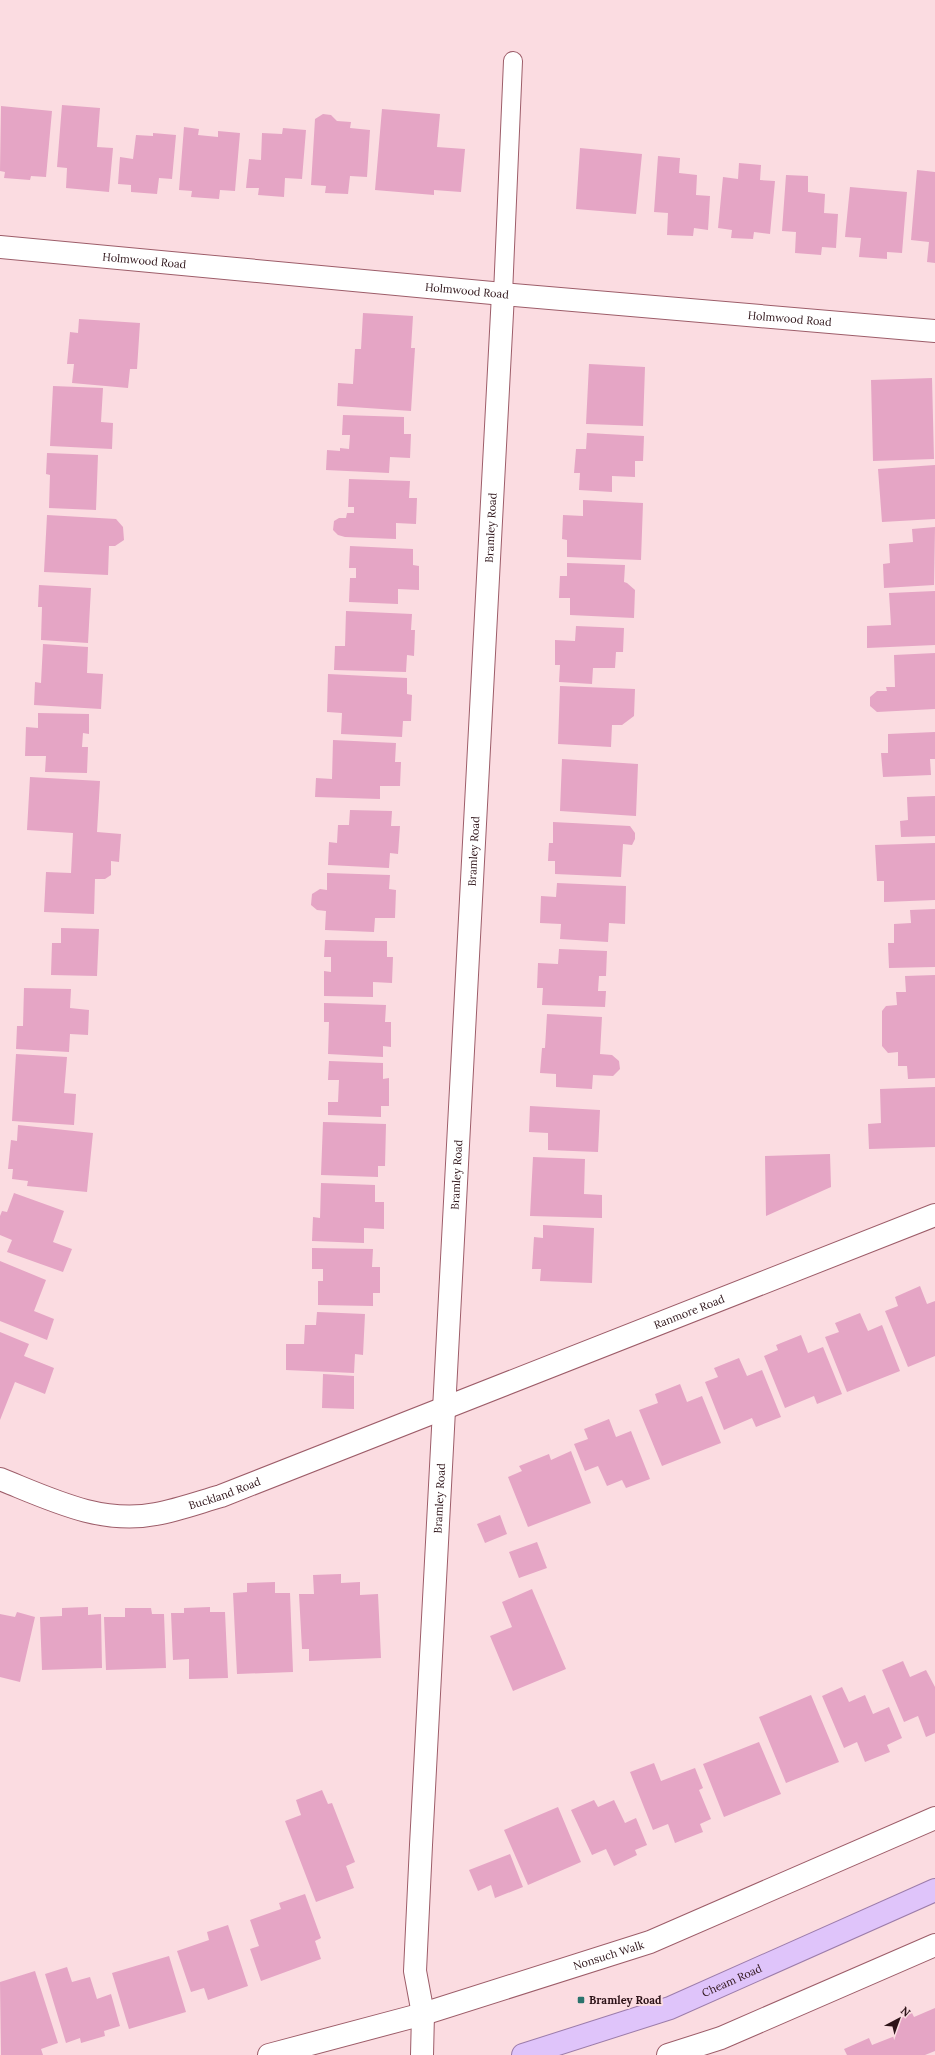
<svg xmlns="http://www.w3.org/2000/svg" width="935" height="2055" font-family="Lora,serif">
  <rect width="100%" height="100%" fill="#fbdce1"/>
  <path fill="#e5a5c5" d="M62,105L100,108L97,147L113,148L109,192L66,188L67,168L57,167Z
    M1,106L52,111L46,177L31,176L30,180L4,178L5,172L0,171Z
    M382,109L440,114L437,147L465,149L461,192L434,190V195L375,190Z
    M323,114L331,115L337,121L351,122L350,128L370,130L367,177L350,176L348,194L325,193L326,186L311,185L315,119Z
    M184,127L199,129L198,135L218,137V131L240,133L235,191L220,190L219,199L191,197L192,191L179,190Z
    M283,128L306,130L302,179L285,178L284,197L258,195L259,188H246L249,159L261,160L262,133L282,134Z
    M153,133L176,135L172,179L159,178L157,194L131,192V185L118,184L120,157L133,159L136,135L153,136Z
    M580,148L642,154L636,214L576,209Z
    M658,156L680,158L679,173L697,175L696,195L710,196L708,230L694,228L693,236L667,235L668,213L654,212Z
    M739,163L761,165L760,180L775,181L770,234L754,232L753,239L731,238L732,230L718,228L723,177L738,179Z
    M917,170L935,172V263L927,262L929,242L911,240Z
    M786,175L808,176V192L825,194L824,213L838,214L836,248L822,247L821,255L795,253L796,232L782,231Z
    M850,187L907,192L902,253L887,252V259L859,257L861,238L845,237Z
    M363,313L413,316L411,348H415L411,411L337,406L338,383L353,384L355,349H361Z
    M79,319L140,323L137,369H130L128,388L72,383L74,364H67L70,332L78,333Z
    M589,364L645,367L643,426L586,424Z
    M932,378L934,459L873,461L871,380Z
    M53,386L103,388L101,422L113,423L112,449L50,446Z
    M343,415L404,417V434H411L410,458L390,457L389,473L326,470L327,450L340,451V448L349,449L350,435H342Z
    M587,433L644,436L643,461H635V477L612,476V492L579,490L580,473H574L576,449H586Z
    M47,453L98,455L96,510L49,508L50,475L46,474Z
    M935,465V519L882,522L878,469Z
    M349,479L410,481L409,498H417L416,524L396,523V539L345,537L338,535L333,530L334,521L339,518H346L347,513H354V507H348Z
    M583,500L643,503L641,560L567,557V540L562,539L563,515L583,516Z
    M47,515L116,519L123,527L124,540L115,546H109L108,575L44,572Z
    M935,527L934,585L884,588L883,564L890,563L889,544L913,542L912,529Z
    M350,546L413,549V565L419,566V590L398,589V604L349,602L350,578H356V568H349Z
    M567,563L625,565L624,582L627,583L635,590L634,618L570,615V598H559L560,576H567Z
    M39,585L91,588L88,643L41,640L42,607H38Z
    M935,591V645L867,648V626L891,625L889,593Z
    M346,611L412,614L411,630H415L414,656L407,655L406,672L334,670L335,646H345Z
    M576,626L624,628L623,652H616L615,668H593L592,684L559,682L560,665H555V640L575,641Z
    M43,644L88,647L87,673L103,674L101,709L34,705L35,682L41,683Z
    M935,653V709L877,712L870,706V697L877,691H887L886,687H895L894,655Z
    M328,674L407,678V694L412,695L411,721H403L402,737L341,734L342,713L327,712Z
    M560,686L635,689L634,716L622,725H612L611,747L558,744Z
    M38,713L89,714V734L83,733L82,747H88L87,773L45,772L46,756H25L26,727L38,728Z
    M935,732V759H930L931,775L883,777L881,753H888V734Z
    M333,740L396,743L395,762H401L400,786H380V799L315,797L316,778L332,779Z
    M562,759L638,764L636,816L560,811Z
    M30,777L100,781L97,832L121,834L119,862L111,861V875L105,879H95L94,914L44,912L46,872L71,873L73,833L27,830Z
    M935,796V836L901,837L900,821L908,820L907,797Z
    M350,810L392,811L391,826H400L398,854L390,853L389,868L328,865L329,842L337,843L338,825H349Z
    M553,822L630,826L635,833V839L632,845L623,844L621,877L555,874V861H548L549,843H553Z
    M935,843V900L884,902V881H877L875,845Z
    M327,873L390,875L389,889L396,890L395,918H375L374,932L325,930L326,911L317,910L311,905L312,894L320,889L327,890Z
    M557,883L626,886L625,924L609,923L608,942L560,939L561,924L540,923L541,896L556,897Z
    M935,909V967L889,968L888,943H894V924L911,923L910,910Z
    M61,928L99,929L97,976L51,975L52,943H61Z
    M325,940L387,941V957H393L392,983L373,982V997L324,996V971L331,972V957H324Z
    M559,949L607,951L606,976H599L598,991H606L605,1007L542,1005L543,988H537L538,963L558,964Z
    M935,975V1078L908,1079L907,1066H898V1052L888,1053L882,1046V1011L886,1006L897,1005L896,992H906L905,976Z
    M24,988L71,989L70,1008L89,1010L88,1035L70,1034L69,1052L16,1049L17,1026H23Z
    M324,1003L386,1005L385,1022H391V1047L383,1046V1057L328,1054L329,1022H324Z
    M547,1014L602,1017L600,1054L612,1055L619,1061L620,1069L613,1076L593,1075L592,1089L556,1087V1074L540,1073L542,1048H545Z
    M16,1054L67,1057L64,1093L76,1094L74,1125L12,1121Z
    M329,1061L383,1063V1079L389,1078V1106H381V1117L328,1115V1102H338L339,1080H328Z
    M935,1087V1147L869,1149L868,1124L881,1123L880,1089Z
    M530,1106L600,1110L598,1152L548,1150V1133L529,1132Z
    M323,1122L386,1124L385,1166H378V1177L321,1175Z
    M18,1125L93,1133L87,1192L27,1186L28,1181L12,1179L13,1169H8L11,1140L17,1141Z
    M830,1154L831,1187L766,1216L765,1156Z
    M533,1157L585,1159L584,1194L602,1195V1218L530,1216Z
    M321,1183L375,1185V1202H384V1229L364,1228V1243L312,1241L313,1217L320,1218Z
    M14,1193L64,1211L53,1242L72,1249L63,1272L7,1252L12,1240L0,1235V1216L2,1211L7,1212Z
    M543,1225L594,1228L592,1283L540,1281L541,1269H532L534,1237L543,1238Z
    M312,1248L373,1249L372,1267H380V1293H373V1306L318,1305V1281H323V1269H312Z
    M0,1261L46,1280L34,1311L54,1319L47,1340L0,1321Z
    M920,1286L927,1304L935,1301V1356L908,1367L885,1311L898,1306L895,1297Z
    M317,1312L365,1314L363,1355L355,1354L354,1373L286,1370V1344H304L305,1325H316Z
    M860,1313L868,1331L882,1325L900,1371L847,1392L825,1337L839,1332L835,1323Z
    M0,1332L29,1344L24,1356L54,1368L45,1394L15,1382L0,1420Z
    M801,1335L808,1353L823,1347L842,1394L817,1404L814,1396L785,1408L764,1356L778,1350L776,1345Z
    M739,1358L747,1376L762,1370L781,1417L756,1427L752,1418L724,1430L705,1382L718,1377L714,1368Z
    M323,1374L354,1376V1409L322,1408Z
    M680,1384L687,1402L702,1396L721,1443L662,1466L639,1410L658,1403L655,1394Z
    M609,1419L616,1437L631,1431L650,1479L626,1488L622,1480L607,1486L598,1466L585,1471L574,1444L588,1439L584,1429Z
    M571,1451L591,1503L528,1527L508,1477L522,1471L519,1466L549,1454L551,1460Z
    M500,1515L507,1534L485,1543L477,1524Z
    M537,1542L547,1568L519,1578L509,1552Z
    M341,1574V1583L360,1582V1595L378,1594L381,1658L309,1661V1649H302L299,1594H314L313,1575Z
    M275,1582V1593H290L293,1672L237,1674L233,1593L247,1592V1583Z
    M532,1589L566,1669L513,1691L490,1636L512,1627L502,1602Z
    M88,1607V1615L101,1614L102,1668L42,1670L40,1617L62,1616V1608Z
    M210,1607V1612H225L228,1678L189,1679V1659L173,1660L171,1613H184V1608Z
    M125,1608H151L152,1614H164L166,1668L106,1670L104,1617H125Z
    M17,1612L35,1617L20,1682L0,1677V1614L15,1617Z
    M903,1661L910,1677L926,1670L935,1687V1733L926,1737L918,1716L904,1722L882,1670Z
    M842,1687L849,1702L865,1695L873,1714L889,1707L902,1738L887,1745L890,1752L865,1762L857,1742L844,1748L822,1696Z
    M811,1695L839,1762L786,1783L759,1717Z
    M759,1742L781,1794L724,1817L703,1764Z
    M654,1763L661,1781L695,1768L703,1788L699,1790L711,1819L700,1824L703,1832L675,1843L668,1824L653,1830L630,1772Z
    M322,1790L328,1804L332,1803L355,1862L346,1866L354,1888L316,1902L285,1821L301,1815L296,1800Z
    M594,1800L598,1807L614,1800L625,1823L636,1818L647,1845L635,1850L637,1855L614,1866L606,1849L592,1855L571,1810Z
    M558,1807L581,1862L528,1885L504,1830Z
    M510,1854L523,1887L495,1898L491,1885L478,1891L469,1870Z
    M305,1894L321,1938L315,1941L321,1959L261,1981L250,1949L259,1946L250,1920L281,1909L279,1903Z
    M228,1925L248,1986L208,2000L204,1988L191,1992L177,1951L209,1940L207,1932Z
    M169,1956L186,2012L129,2029L112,1973Z
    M67,1967L72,1982L90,1977L97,1999L111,1994L120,2026L104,2031L105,2036L81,2043L80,2038L66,2043L45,1974Z
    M35,1971L58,2043L41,2049L43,2055H1L0,1982Z
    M935,2008V2051L925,2055H847L844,2049L869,2038L872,2045L895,2036L890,2023L912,2013L914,2017Z"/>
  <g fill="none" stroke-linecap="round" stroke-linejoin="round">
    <defs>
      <path id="service" d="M503,294L513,61"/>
      <g id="minor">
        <path id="s1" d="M0,247L503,294L935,331"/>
        <path id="s2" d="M0,1479C50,1499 101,1525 156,1514C178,1510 200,1502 221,1496L935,1215"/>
        <path id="s3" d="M269,2055L423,2014L650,1942L935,1818"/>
        <path id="s4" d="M422,2055L423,2014L415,1971L421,1845L503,294"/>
        <path d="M668,2055L721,2038L935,1945"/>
      </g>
      <g id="trunk">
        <path id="s5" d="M523,2055L670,2008L935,1890"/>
      </g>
    </defs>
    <use href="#service" stroke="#9d5d69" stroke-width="20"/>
    <use href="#minor" stroke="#9d5d69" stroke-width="24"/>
    <use href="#trunk" stroke="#9c7caa" stroke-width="24"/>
    <use href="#service" stroke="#fff" stroke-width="18"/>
    <use href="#minor" stroke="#fff" stroke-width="22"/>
    <use href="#trunk" stroke="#dfc4fa" stroke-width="22"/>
  </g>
  <rect fill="#2a736d" stroke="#fbdce1" stroke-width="1.5" x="577" y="1996" width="8" height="8" rx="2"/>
  <g text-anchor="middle" stroke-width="4" stroke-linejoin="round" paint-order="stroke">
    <g font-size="11" fill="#2d1318" stroke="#fbdce1">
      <text dy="4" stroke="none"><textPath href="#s1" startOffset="145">Holmwood Road</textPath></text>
      <text dy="4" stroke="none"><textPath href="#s1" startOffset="469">Holmwood Road</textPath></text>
      <text dy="4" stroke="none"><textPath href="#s1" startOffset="793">Holmwood Road</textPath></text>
      <text dy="4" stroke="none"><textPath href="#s4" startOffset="1530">Bramley Road</textPath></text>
      <text dy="4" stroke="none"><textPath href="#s4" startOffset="1206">Bramley Road</textPath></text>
      <text dy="4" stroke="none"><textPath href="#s4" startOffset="882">Bramley Road</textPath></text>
      <text dy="4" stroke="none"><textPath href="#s2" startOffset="733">Ranmore Road</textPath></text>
      <text dy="4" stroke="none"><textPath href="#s2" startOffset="234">Buckland Road</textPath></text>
      <text dy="4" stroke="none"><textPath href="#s4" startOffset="558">Bramley Road</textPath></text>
      <text dy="4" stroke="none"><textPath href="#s3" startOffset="354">Nonsuch Walk</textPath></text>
      <text dy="4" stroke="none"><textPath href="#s5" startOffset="222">Cheam Road</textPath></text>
    </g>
    <g font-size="11" font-weight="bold" fill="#2d1318" stroke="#fbdce1" text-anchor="start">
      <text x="589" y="2004">Bramley Road</text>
    </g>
  </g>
  <g transform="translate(899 2019) rotate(41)" stroke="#fbdce1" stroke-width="3" paint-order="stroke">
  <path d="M0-3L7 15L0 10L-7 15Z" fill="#2d1318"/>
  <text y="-6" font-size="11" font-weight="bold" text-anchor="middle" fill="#2d1318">N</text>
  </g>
</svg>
